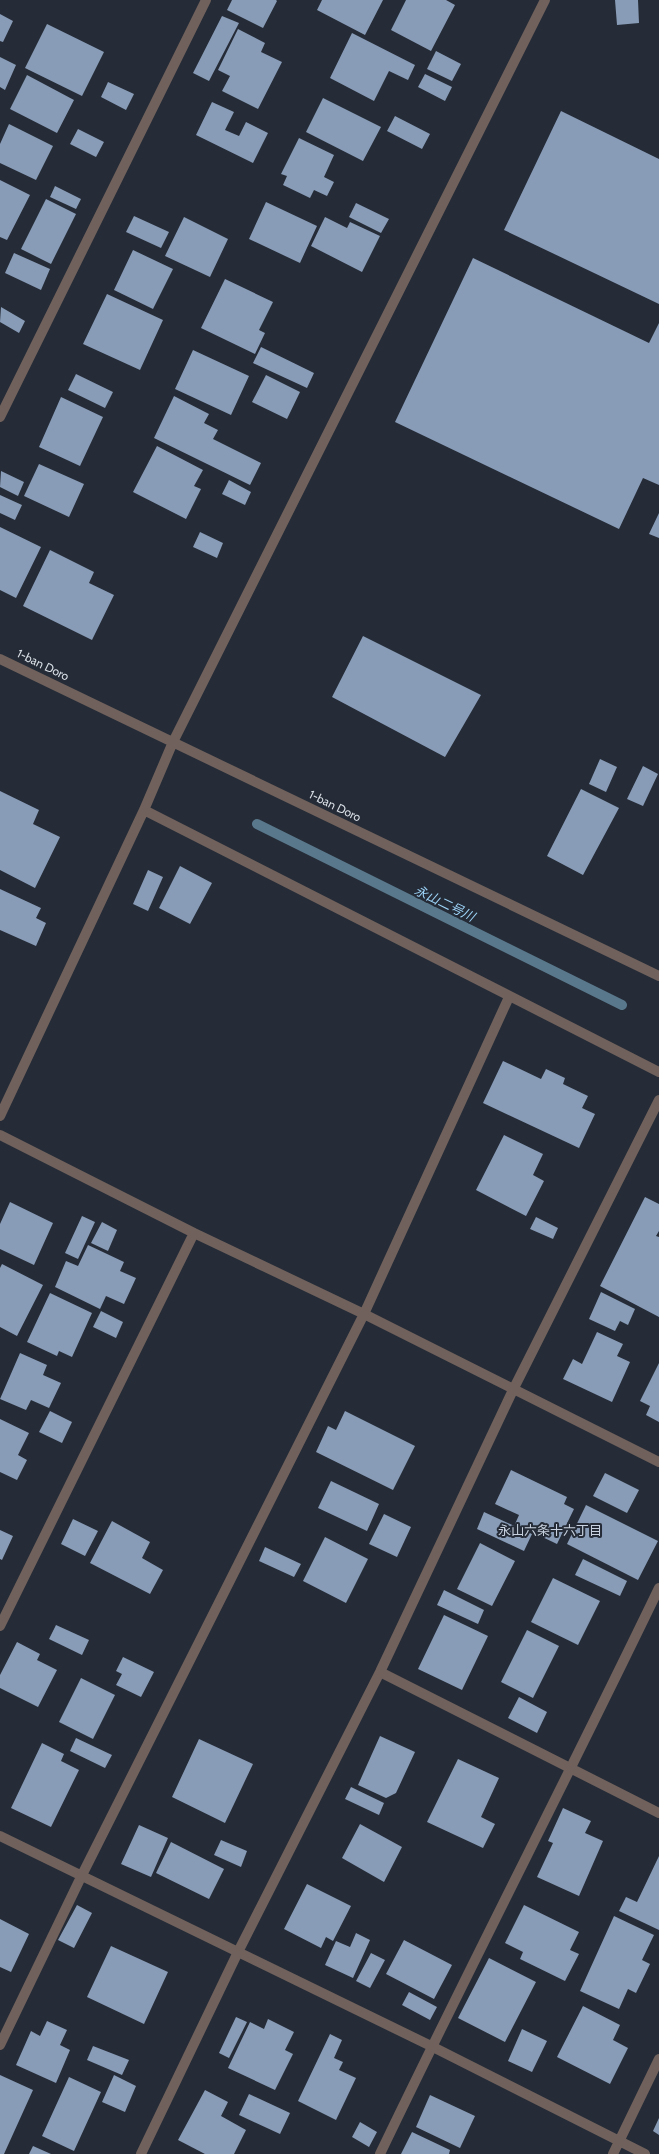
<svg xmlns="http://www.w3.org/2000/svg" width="659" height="2154" font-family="Cabin,'Noto Sans JP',sans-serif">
  <rect width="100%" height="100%" fill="#252c37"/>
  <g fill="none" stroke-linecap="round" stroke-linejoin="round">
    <path stroke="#5a788c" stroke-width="10" d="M257,824L622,1005"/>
  </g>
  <path fill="#889bb7" d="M232,0H276L277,1L263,28L227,10Z
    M322,0H383L365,35L317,10Z
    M406,0H446L455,5L431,51L391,30Z
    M615,0H638L639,23L617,25Z
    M0,14L13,21L3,42L0,41Z
    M222,16L239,23L209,81L193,73Z
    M47,24L104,52L82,96L25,68Z
    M238,29L265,43L261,52L282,62L258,109L222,91L230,76L218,70Z
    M352,33L415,65L408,80L389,71L374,101L330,78Z
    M436,51L461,64L452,81L427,69Z
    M0,57L16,65L5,90L0,87Z
    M425,74L452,87L445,101L418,87Z
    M27,75L74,100L57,133L10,109Z
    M108,82L134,94L126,110L101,97Z
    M323,98L381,127L363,161L306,132Z
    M212,102L234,112L225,130L239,136L246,122L268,133L253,163L196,135Z
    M561,111L659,159V304L504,230Z
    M395,116L430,134L422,149L387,131Z
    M9,124L53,146L36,180L0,163V144Z
    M78,129L104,142L96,157L70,144Z
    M299,138L334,155L324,177L334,182L327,196L314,190L310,198L283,185L287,176L281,174Z
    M0,180L30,195L7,240L0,237Z
    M55,186L81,199L76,209L50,197Z
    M46,199L76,214L51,264L21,249Z
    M266,202L317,226L300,263L249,239Z
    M356,203L389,219L381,233L349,217Z
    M134,216L169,232L161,248L126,232Z
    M184,217L228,239L210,277L165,256Z
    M325,217L347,228L350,222L380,236L362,272L311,246Z
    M133,250L173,269L153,309L114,290Z
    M14,253L50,269L41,290L5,273Z
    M473,258L649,343L659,323V485L643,478L619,529L395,422Z
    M225,279L273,302L259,330L265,333L255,354L201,328Z
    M107,294L163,320L140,370L83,344Z
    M1,307L25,321L19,333L0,322Z
    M261,347L314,373L307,388L253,363Z
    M193,350L249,376L231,415L175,389Z
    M76,374L113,392L105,408L68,390Z
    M266,375L300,392L287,419L252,402Z
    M174,396L209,414L204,423L218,430L213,439L261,463L250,485L154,438Z
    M61,397L103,417L80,466L39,447Z
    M157,446L203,470L194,486L201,489L186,519L133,492Z
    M39,464L84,484L69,517L24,496Z
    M1,471L24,482L18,496L0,487Z
    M229,480L251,492L245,505L222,494Z
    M0,495L22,505L15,520L0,513Z
    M659,513V538L649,534Z
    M0,527L41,547L16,598L0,590Z
    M200,532L223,543L217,558L193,547Z
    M50,550L94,572L89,583L114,595L92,640L23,606Z
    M363,636L481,695L445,757L332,697Z
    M600,759L617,767L606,792L589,784Z
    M643,766L658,774L643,806L627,799Z
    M581,789L619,808L583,875L547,856Z
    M0,791L39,810L33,824L60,837L35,888L0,870Z
    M180,866L212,883L190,924L159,908Z
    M148,870L163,877L148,911L133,904Z
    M0,889L41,908L36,918L46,923L36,946L0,930Z
    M503,1061L541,1079L546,1069L565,1078L563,1084L588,1096L582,1108L595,1114L579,1148L483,1103Z
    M504,1135L543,1154L533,1175L544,1181L526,1216L476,1190Z
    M645,1197L659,1204V1231L656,1236L659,1237V1317L600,1286Z
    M10,1202L53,1223L34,1265L0,1249V1224Z
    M82,1216L95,1222L78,1259L65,1253Z
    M536,1217L558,1228L553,1239L530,1229Z
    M102,1222L117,1230L108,1251L91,1243Z
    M88,1245L124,1262L120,1271L136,1278L124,1304L106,1296L100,1309L55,1287L66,1261L78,1266Z
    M2,1264L43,1285L17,1336L0,1327V1268Z
    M601,1292L635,1309L628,1325L620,1321L615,1331L589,1319Z
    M50,1293L92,1313L72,1357L59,1351L57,1356L27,1342Z
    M101,1311L123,1322L116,1338L93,1327Z
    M597,1332L623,1344L617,1356L630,1362L612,1402L563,1379L573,1359L582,1364Z
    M20,1353L47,1365L43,1375L61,1383L49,1408L31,1400L26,1410L0,1399Z
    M659,1363V1422L646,1415L650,1406L640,1401Z
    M50,1411L72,1422L62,1443L39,1432Z
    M345,1411L415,1446L393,1490L316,1452L328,1426L336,1430Z
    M0,1419L29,1433L18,1455L27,1460L17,1480L0,1472Z
    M511,1470L567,1497L564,1504L574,1509L557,1544L515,1524L519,1515L495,1504Z
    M605,1473L639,1490L627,1513L593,1496Z
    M331,1481L379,1504L367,1531L318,1508Z
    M586,1505L658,1541L638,1580L567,1544Z
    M484,1512L532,1534L524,1551L477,1529Z
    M384,1514L411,1527L397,1557L369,1544Z
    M73,1519L98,1531L85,1556L61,1544Z
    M112,1521L150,1542L142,1558L163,1570L150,1594L90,1563Z
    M0,1530L13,1536L2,1560L0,1559Z
    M325,1537L368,1559L346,1603L303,1581Z
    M480,1543L515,1561L492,1606L457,1589Z
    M265,1547L301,1564L294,1577L259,1561Z
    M583,1559L627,1581L620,1596L575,1575Z
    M553,1578L600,1601L578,1645L531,1622Z
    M444,1590L484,1610L478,1624L437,1605Z
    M444,1615L488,1636L462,1690L418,1669Z
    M56,1625L89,1640L82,1655L49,1639Z
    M527,1630L559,1646L533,1698L501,1682Z
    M17,1642L40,1654L37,1660L57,1670L38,1707L0,1688V1675Z
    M123,1657L154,1672L141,1697L116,1685L122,1674L116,1671Z
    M81,1678L115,1695L93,1739L59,1722Z
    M519,1697L547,1712L537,1733L508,1718Z
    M380,1736L415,1752L396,1793L386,1798L358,1785Z
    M76,1738L112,1755L105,1768L70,1751Z
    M199,1739L253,1764L225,1823L172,1797Z
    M42,1743L64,1754L61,1761L79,1770L51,1827L11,1808Z
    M458,1759L499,1778L481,1817L495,1824L483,1848L427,1822Z
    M351,1787L384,1803L379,1815L345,1799Z
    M563,1808L591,1821L585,1833L603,1841L579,1896L537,1877L553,1843L548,1841Z
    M360,1824L402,1847L384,1882L342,1858Z
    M139,1825L168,1838L151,1877L121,1864Z
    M221,1840L247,1851L241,1867L214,1855Z
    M171,1842L224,1869L209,1899L156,1873Z
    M659,1856V1930L619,1911L626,1897L637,1902Z
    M307,1884L351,1906L333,1941L326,1937L321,1948L284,1929Z
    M77,1905L92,1913L74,1948L58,1940Z
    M524,1905L579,1932L570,1950L579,1954L565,1981L520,1959L523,1952L505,1943Z
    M614,1916L654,1935L642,1960L650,1964L636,1993L628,1989L619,2009L580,1991Z
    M0,1919L29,1934L11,1972L0,1967Z
    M356,1933L370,1940L353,1978L325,1965L336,1941L350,1947Z
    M404,1940L452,1965L434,1999L386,1974Z
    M111,1946L168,1972L144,2024L87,1997Z
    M371,1953L385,1960L370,1988L356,1981Z
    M489,1958L536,1982L505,2042L458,2018Z
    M409,1992L437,2007L430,2020L402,2005Z
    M583,2006L620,2025L613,2040L628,2048L610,2084L557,2057Z
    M236,2017L247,2022L229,2058L219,2053Z
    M268,2019L294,2032L285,2050L293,2054L275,2090L228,2068L250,2022L264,2029Z
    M47,2021L67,2030L60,2045L70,2050L56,2083L16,2065L31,2031L40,2036Z
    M522,2029L547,2041L532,2072L508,2061Z
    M330,2034L342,2040L334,2058L343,2062L339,2070L356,2078L336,2120L298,2101Z
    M93,2046L129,2060L122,2075L87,2060Z
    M0,2075L33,2090L4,2154H0Z
    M114,2075L136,2086L125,2112L102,2102Z
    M69,2077L101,2092L74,2151L42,2136Z
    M205,2090L228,2102L221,2116L246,2130L234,2154H205L178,2140Z
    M249,2094L290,2113L280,2134L239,2115Z
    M430,2095L475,2116L460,2148L416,2127Z
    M659,2118V2135L653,2131Z
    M360,2122L377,2132L369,2147L352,2137Z
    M412,2132L450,2150L449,2154H401Z
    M33,2146L51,2154H29Z"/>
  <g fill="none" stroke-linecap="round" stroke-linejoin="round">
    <path stroke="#70615c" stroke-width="10" d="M0,417L206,0
      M0,659L659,976
      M144,810L659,1072
      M0,1116L144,810L173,742L545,0
      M0,1135L194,1233L364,1314L659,1462
      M0,1626L194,1233
      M380,1672L659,1813
      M0,1836L431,2046L645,2154
      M0,2045L81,1877L364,1314L509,997
      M141,2154L238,1952L380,1672L513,1390L659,1100
      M380,2154C471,1964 568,1777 659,1588
      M613,2154L659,2059"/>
  </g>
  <g text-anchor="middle" stroke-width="4" stroke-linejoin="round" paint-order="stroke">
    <g font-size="12" fill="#d8dde4" stroke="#252c37">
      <text transform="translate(43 665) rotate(26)" y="4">1-ban Doro</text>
      <text transform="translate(335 806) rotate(26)" y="4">1-ban Doro</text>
    </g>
    <g font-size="13" font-style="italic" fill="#9dd3f8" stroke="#252c37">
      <text transform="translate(445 903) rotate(26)" y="5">永山二号川</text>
    </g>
    <g font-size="13" fill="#c8d1df" stroke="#252c37">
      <text x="550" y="1535">永山六条十六丁目</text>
    </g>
  </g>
</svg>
